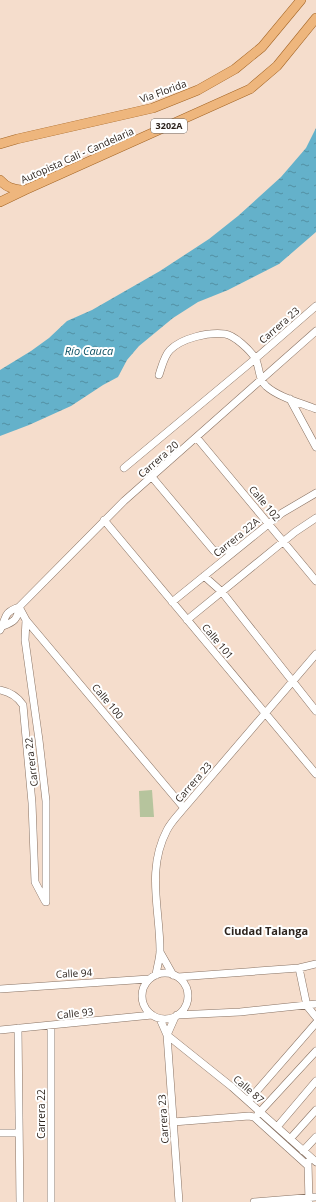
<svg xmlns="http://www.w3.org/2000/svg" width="316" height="1202" font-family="'Open Sans',sans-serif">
  <defs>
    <pattern id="water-ripples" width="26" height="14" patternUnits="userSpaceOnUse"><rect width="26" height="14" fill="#64b1ca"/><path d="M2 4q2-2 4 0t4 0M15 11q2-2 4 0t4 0" fill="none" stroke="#5390a3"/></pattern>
  </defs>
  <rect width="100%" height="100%" fill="#f5ddcc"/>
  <path fill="#b6c49d" d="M152,790L154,817H140L139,791Z"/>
  <path fill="url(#water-ripples)" d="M316,128V232L279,264L228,290L198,302L173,318L139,346L127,360L118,377L103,385L71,406L29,425L0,436V370L31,351L49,338L67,321L92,310L160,271L209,239L238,216L281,177L306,148Z"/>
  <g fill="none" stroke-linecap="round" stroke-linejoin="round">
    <defs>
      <path id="minor" d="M159,375C162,366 164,356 170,350C182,338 208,332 225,334C234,335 250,350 255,358C260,367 258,379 266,386C278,397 301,403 316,409
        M290,399L316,447
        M197,438L316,581
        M124,468L255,359L316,306
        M152,477L214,551L237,549
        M104,520L316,774
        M204,576L222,592L316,711
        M172,602L282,513L316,493
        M19,607L26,620L184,808
        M26,620L25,640L39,740L46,801V902
        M187,620L295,532L316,518
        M3,626C14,622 18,619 19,607
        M0,630C7,618 2,613 19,607L124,501L316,331
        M0,690C10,692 17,696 23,705L32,803L35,882L45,901
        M160,952L173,975
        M299,968L307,1006L316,1017
        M142 996a23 23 0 1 1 46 0a23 23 0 1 1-46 0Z
        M156,975C157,967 160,958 160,951C160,909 146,870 167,830C171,822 178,815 184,808L316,654
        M178,977L299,968L316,964
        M0,989L149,979
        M177,1015L240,1012L316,1004
        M160,1019L167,1035L179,1202
        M51,1026V1202
        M18,1028L20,1202
        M0,1030L152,1015
        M167,1035L232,1087L316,1162
        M167,1035L175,1017
        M248,1101L316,1023
        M258,1114L316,1051
        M173,1122L249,1116L254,1117L307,1165
        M277,1127L316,1081
        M0,1133H19
        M290,1139L316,1110
        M303,1151L316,1137
        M308,1162L309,1202
        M254,1202L316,1197"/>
      <path id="major" d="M0,144L17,139L153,108L198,90L235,69L262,47L301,0
        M0,180C7,188 13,189 23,190
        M0,202L25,190L250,89L277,66L316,18"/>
    </defs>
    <use href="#minor" stroke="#887263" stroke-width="8"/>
    <use href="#major" stroke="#a36424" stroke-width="10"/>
    <use href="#minor" stroke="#fff" stroke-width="7"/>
    <use href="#major" stroke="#eeb67d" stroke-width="9"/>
  </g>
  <g text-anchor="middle" stroke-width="4" stroke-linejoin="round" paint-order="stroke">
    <rect fill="#fff" stroke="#6c6662" stroke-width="1" x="151" y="119" width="36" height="14" rx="3"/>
    <g font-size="9" font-weight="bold" fill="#2d241e">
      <text x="169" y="129">3202A</text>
    </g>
    <g font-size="10" fill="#2d241e" stroke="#fff">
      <text transform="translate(163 91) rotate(-20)" y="4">Via Florida</text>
      <text transform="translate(77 155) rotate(-24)" y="4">Autopista Cali - Candelaria</text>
      <text transform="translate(279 325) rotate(-41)" y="4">Carrera 23</text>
      <text transform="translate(158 459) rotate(-41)" y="4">Carrera 20</text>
      <text transform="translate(265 503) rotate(50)" y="4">Calle 102</text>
      <text transform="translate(236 537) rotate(-39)" y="4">Carrera 22A</text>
      <text transform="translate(218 641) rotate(50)" y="4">Calle 101</text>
      <text transform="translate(108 701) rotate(50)" y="4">Calle 100</text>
      <text transform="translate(31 762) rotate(-97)" y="4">Carrera 22</text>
      <text transform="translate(193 782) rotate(-49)" y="4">Carrera 23</text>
      <text transform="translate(74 973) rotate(-3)" y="4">Calle 94</text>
      <text transform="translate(75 1013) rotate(-6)" y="4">Calle 93</text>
      <text transform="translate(249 1089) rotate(41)" y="4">Calle 87</text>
      <text transform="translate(41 1114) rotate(-90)" y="4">Carrera 22</text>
      <text transform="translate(163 1119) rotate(-94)" y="4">Carrera 23</text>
    </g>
    <g font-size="11" font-style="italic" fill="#0d5062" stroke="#fff">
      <text x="89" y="355">Río Cauca</text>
    </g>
    <g font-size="11" font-weight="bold" fill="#2d241e" stroke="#fff">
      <text x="266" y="935">Ciudad Talanga</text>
    </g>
  </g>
</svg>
